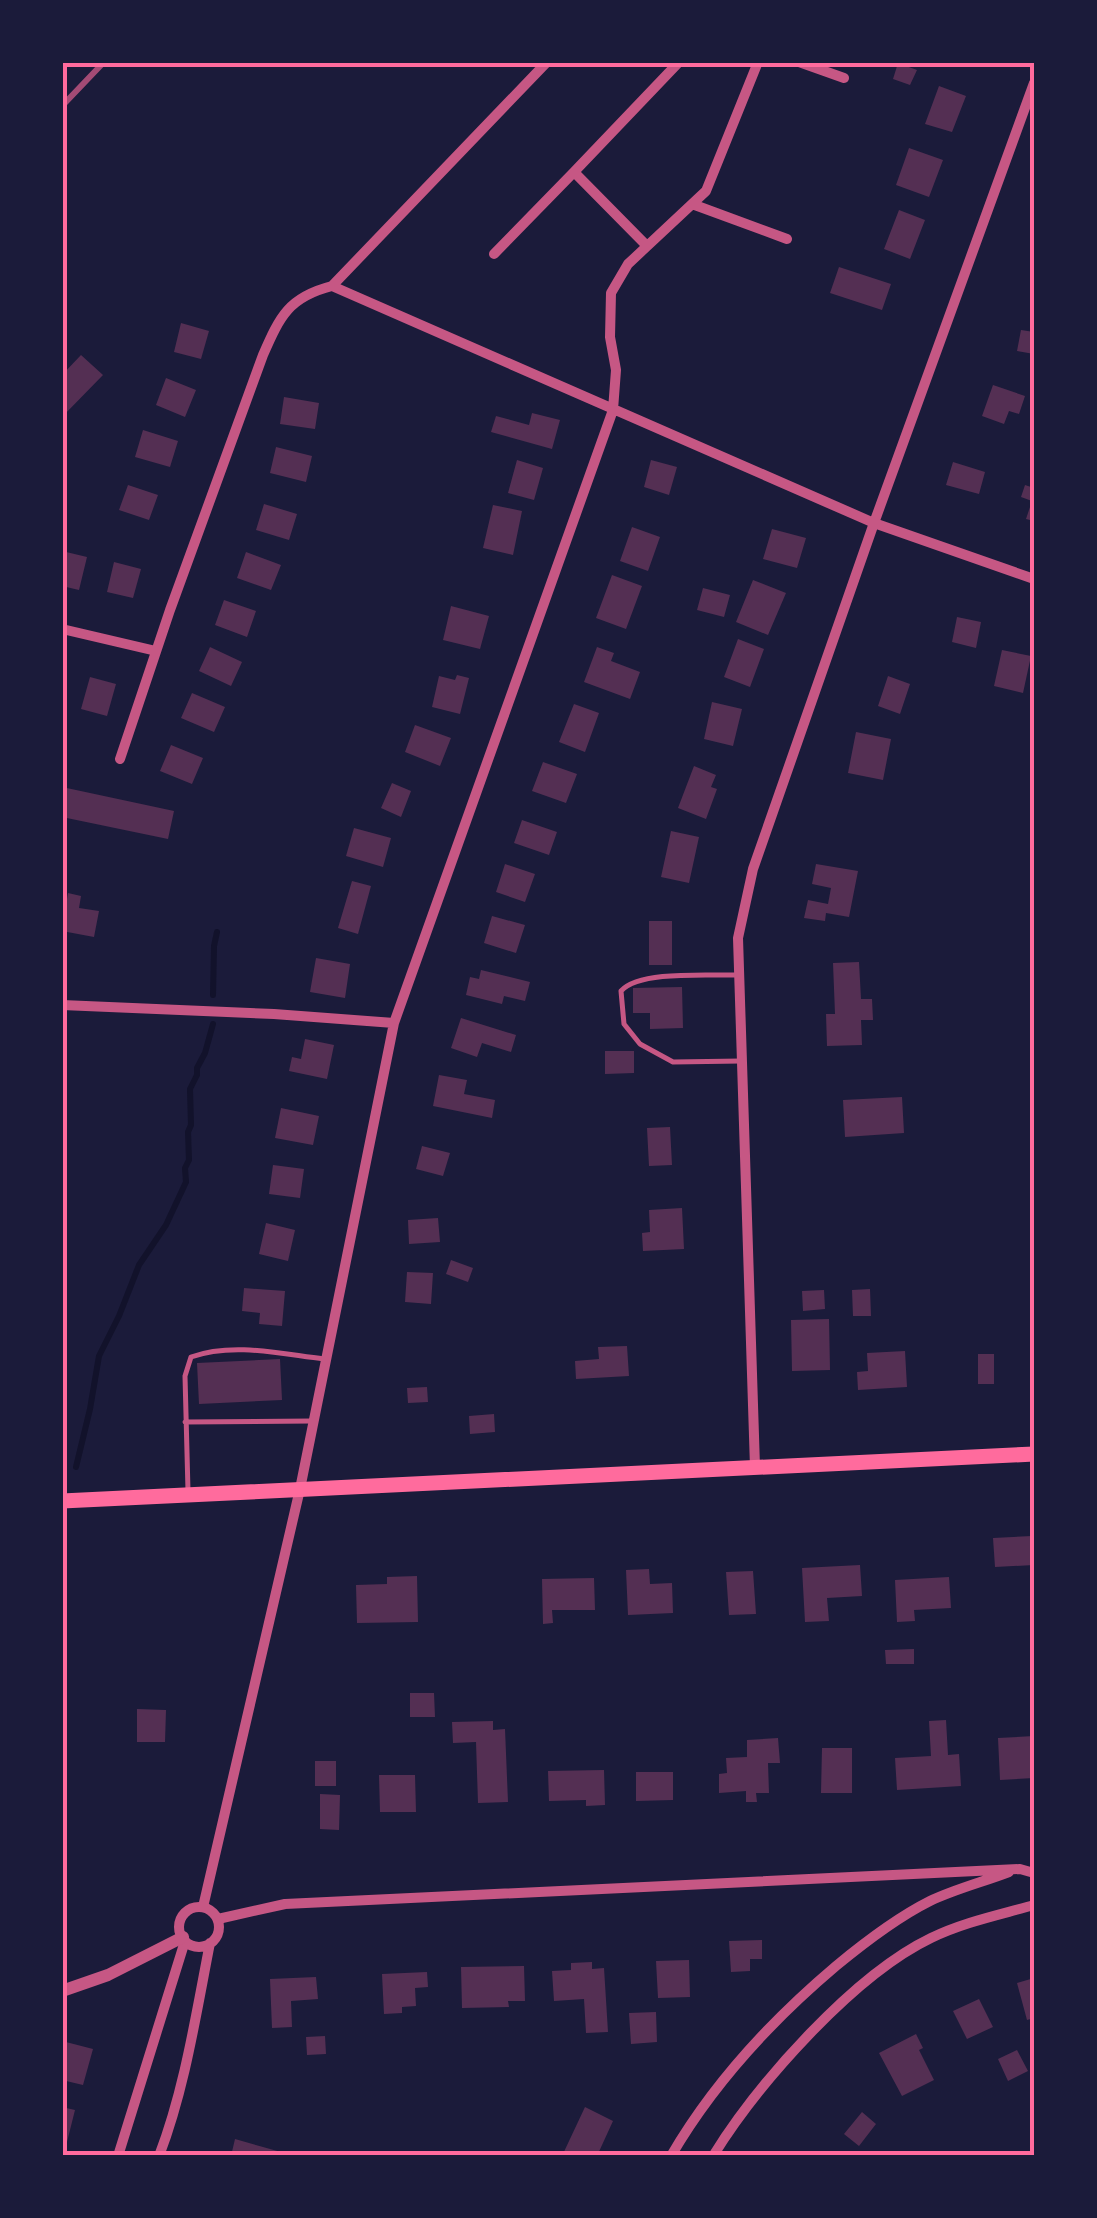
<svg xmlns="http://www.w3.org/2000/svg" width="1097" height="2218" font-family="Poppins,sans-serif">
  <rect width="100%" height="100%" fill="#1b1b3a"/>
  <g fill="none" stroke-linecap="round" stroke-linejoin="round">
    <path stroke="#12122b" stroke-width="6" d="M213,995L214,946L217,932
      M76,1467L90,1409L99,1356L119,1316L139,1265L166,1225L186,1182L185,1168L189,1160L188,1132L191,1125L190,1089L197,1075V1068L205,1053L213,1024"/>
  </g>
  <path fill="#542f53" d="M898,63L917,70L910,85L893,79Z
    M939,86L966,96L952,132L925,124Z
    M909,148L943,160L929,197L896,185Z
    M899,210L925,220L910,259L884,249Z
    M839,267L891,284L882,310L830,293Z
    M181,323L209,331L201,359L174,352Z
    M1021,330L1034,332V354L1017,351Z
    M81,355L103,375L62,417V375Z
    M166,378L196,390L185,417L156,405Z
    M993,385L1025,396L1019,414L1009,411L1004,424L982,416Z
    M284,397L319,403L315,429L280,424Z
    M532,413L560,420L552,449L491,432L496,416L529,425Z
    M143,430L178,441L170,467L135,457Z
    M276,447L312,456L306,482L270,473Z
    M517,460L543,468L534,500L508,493Z
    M651,460L677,467L669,495L644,487Z
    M953,462L985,472L979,494L946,485Z
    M128,485L158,495L149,520L119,510Z
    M1025,485L1034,488V521L1026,519L1032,501L1021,497Z
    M264,504L297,514L289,540L256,530Z
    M493,505L522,511L513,555L483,548Z
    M632,527L660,537L648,571L620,561Z
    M772,529L806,538L797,568L763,559Z
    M62,551L87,557L79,590L62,586Z
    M246,552L281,565L271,590L237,578Z
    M114,562L141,569L133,598L107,592Z
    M612,575L642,586L626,629L596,618Z
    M753,580L786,593L768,635L736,622Z
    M703,588L730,595L724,617L697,610Z
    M224,600L256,611L247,637L215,625Z
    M451,606L489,616L480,649L443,640Z
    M957,617L981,622L976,648L952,642Z
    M738,639L764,649L750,687L724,677Z
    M210,647L242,662L231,686L199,671Z
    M597,647L614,653L611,661L640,672L630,699L584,682Z
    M1002,650L1031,656L1023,693L994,686Z
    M457,675L469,678L460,714L432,707L439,676L455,680Z
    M888,676L910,684L900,714L878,706Z
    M90,677L116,684L107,716L81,709Z
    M192,693L225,707L214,732L181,718Z
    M712,702L742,709L733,746L704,739Z
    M574,704L599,713L585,752L559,742Z
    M415,725L451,738L440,766L405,752Z
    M856,732L891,739L883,780L848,773Z
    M171,745L203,758L192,784L160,771Z
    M543,762L577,774L566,803L532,791Z
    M694,766L716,775L711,787L717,789L706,819L678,808Z
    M392,783L411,791L401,817L381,808Z
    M62,787L174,811L168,839L62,817Z
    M522,820L557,832L549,855L514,843Z
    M354,828L391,838L383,867L346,856Z
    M671,831L699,837L689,883L661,877Z
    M505,864L535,874L525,902L496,892Z
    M816,864L858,871L849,917L826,913L825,921L804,918L808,900L828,904L831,888L812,884Z
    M352,881L371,886L358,934L338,928Z
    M68,893L81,896L79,908L99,911L94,937L62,931V904L66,905Z
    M492,916L525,925L516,953L484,943Z
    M649,921H672V965H649Z
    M316,958L350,964L345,998L310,992Z
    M859,962L861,999H872L873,1020H861L862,1045L827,1046L826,1014H835L833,963Z
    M481,970L530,982L525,1001L504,996L502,1004L466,995L470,977L479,979Z
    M682,987L683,1028L650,1029V1013H633V988Z
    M461,1018L516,1035L511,1052L482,1043L477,1057L451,1048Z
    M305,1039L334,1045L327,1079L289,1071L292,1057L301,1059Z
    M605,1051H634V1073L605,1074Z
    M439,1075L467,1080L464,1094L495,1100L492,1118L433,1106Z
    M902,1097L904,1133L845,1137L843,1100Z
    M281,1108L319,1116L313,1145L275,1138Z
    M670,1127L672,1165L649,1166L647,1128Z
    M422,1146L450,1153L443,1176L416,1169Z
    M273,1165L304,1169L300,1198L269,1194Z
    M682,1208L684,1249L643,1251L642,1233L650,1232L649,1210Z
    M438,1218L440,1242L409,1244L408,1220Z
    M266,1223L295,1230L288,1261L259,1254Z
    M451,1260L473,1268L468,1282L446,1274Z
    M407,1272L433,1273L431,1304L405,1302Z
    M244,1288L285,1291L282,1326L259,1324L260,1313L242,1311Z
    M870,1289L871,1316H853L852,1290Z
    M824,1290L825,1309L803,1311L802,1291Z
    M829,1319L830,1370L792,1371L791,1320Z
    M627,1346L629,1376L576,1379L575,1361L599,1359L598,1347Z
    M905,1351L907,1387L858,1390L857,1372L868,1371L867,1353Z
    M978,1354H994V1384H978Z
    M280,1359L282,1400L199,1404L197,1363Z
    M427,1387L428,1402L408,1403L407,1388Z
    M494,1414L495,1432L470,1434L469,1416Z
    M1032,1536L1034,1565L995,1567L993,1538Z
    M860,1565L862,1596L827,1598L829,1621L805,1622L802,1568Z
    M649,1569L650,1584L672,1583L673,1613L628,1615L626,1570Z
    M753,1571L756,1614L729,1615L726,1572Z
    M417,1576L418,1622L357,1623L356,1585L387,1584V1577Z
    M949,1577L951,1608L914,1610L915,1621L897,1622L895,1580Z
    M594,1578L595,1610H552L553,1623L543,1624L542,1579Z
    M914,1649V1664H886L885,1650Z
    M410,1693H434L435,1717H410Z
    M137,1709L166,1710L165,1742H137Z
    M946,1720L948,1755L959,1754L961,1786L897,1790L895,1758L931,1756L929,1721Z
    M493,1721V1730L505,1729L508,1802L478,1803L476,1742L453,1743L452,1722Z
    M1034,1736V1778L1000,1780L998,1738Z
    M778,1738L780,1763H768L769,1793H756L757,1802H746V1791L719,1793V1774L727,1773L726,1758L747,1757V1740Z
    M822,1748H852V1793H821Z
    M315,1761H336V1786H315Z
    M604,1770L605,1805L586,1806V1800L549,1801L548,1771Z
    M636,1772H673V1800L636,1801Z
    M379,1775H415L416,1812H380Z
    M320,1794L340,1795L339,1830L320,1829Z
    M762,1940V1959H750V1971L731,1972L729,1941Z
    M689,1960L690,1997L658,1998L656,1961Z
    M592,1962V1969L604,1968L608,2032L586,2033L584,1999L554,2001L552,1971L571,1970V1963Z
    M524,1966L525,2001H508L509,2007L462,2008L461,1967Z
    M427,1972L428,1987L415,1988L416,2006L402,2007V2013L384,2014L382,1974Z
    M316,1977L318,1999L291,2001L292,2027L272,2028L270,1979Z
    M1034,1978V2018L1027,2020L1017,1983Z
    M979,1999L993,2027L967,2039L953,2011Z
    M656,2012L657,2042L631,2044L629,2013Z
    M916,2034L923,2048L919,2050L934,2080L902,2096L879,2053Z
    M325,2036L326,2054L307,2055L306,2037Z
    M62,2041L93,2049L83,2085L62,2080Z
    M1017,2050L1028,2071L1008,2081L998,2059Z
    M62,2107L75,2110L64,2154H62Z
    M585,2107L613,2121L597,2156H562Z
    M862,2112L876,2124L859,2146L844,2134Z
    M235,2139L288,2154V2156H231Z"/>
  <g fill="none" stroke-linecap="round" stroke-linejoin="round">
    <path stroke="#c65784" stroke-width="5" d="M739,975C710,976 640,970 621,991L624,1024L640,1044L673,1062L741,1061
      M185,1422L312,1421
      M188,1491L185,1376L191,1357C233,1342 281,1354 324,1359"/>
    <path stroke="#c65784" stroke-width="10" d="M799,62L844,78
      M574,172L679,62
      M692,204L787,239
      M494,254L574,172L647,246
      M332,286L874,523L1034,579
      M332,286L547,62
      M62,629L156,651
      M120,759L170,610L263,355C280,316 289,297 332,286
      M62,1005L274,1014L394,1023
      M755,1467L738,938L753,869L874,523L1034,83
      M203,1907L300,1489L394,1023L613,410L616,370L610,337L611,293L628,264L706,191L758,62
      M179 1927a20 20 0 1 1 40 0a20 20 0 1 1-40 0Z
      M218,1919L285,1904L1020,1869L1034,1873
      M118,2156L185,1941
      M159,2156C185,2088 196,2014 210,1943
      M671,2156C714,2082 771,2021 836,1966C865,1942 896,1918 930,1901C955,1889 983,1882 1009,1872
      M713,2156C758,2083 854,1975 931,1938C964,1922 999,1915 1034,1905"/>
    <path stroke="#c65784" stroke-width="12" d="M62,1991L108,1975L183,1937"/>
    <path stroke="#ff6b9d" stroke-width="15" d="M62,1501L1034,1454"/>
    <path stroke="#a44b75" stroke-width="6" d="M62,106L104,62"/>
  </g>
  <rect width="1097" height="2218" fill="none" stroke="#1b1b3a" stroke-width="130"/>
  <rect x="65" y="65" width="967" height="2088" fill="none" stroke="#ff6b9d" stroke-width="4"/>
</svg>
